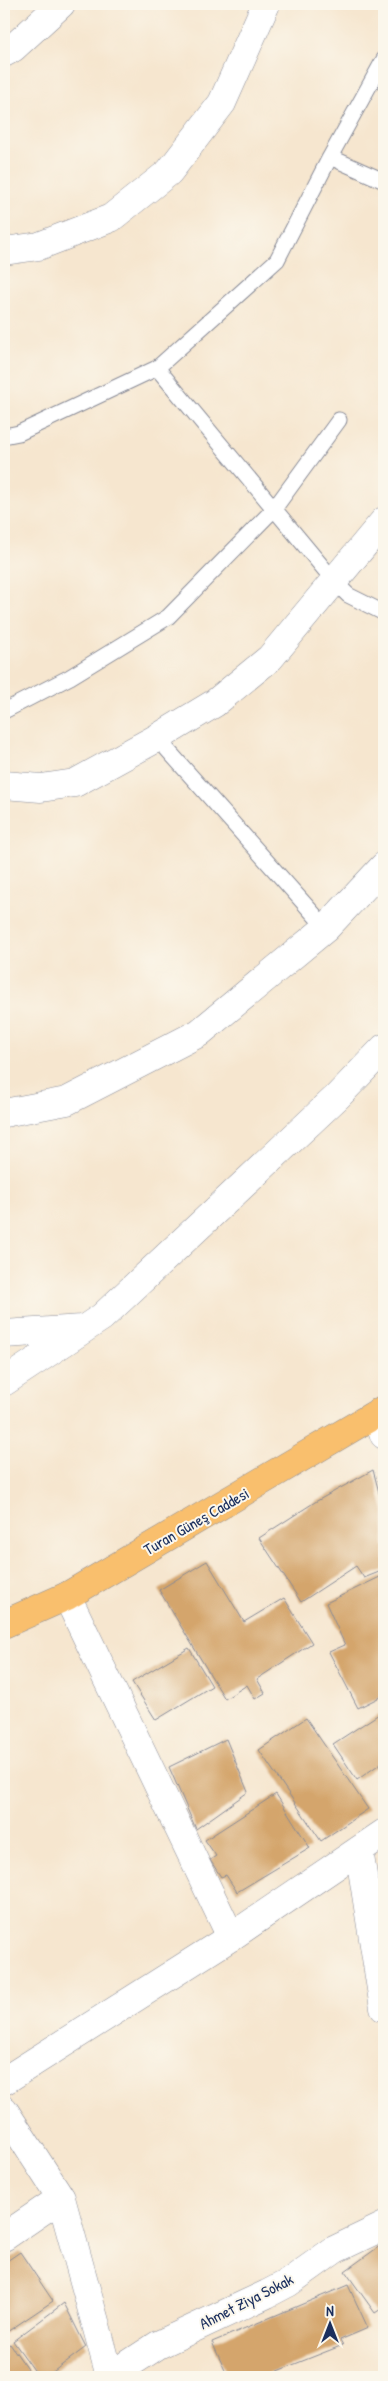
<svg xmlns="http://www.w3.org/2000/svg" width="388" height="2381" font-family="'Patrick Hand',sans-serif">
  <rect width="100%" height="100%" fill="#fbf7ec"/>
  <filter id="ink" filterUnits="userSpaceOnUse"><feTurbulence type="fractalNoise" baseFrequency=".02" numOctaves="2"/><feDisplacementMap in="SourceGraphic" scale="10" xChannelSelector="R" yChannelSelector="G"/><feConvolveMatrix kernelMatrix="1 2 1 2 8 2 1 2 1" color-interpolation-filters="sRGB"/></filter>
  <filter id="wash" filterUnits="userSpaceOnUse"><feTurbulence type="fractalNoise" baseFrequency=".0096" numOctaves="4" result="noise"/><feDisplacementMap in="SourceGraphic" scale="20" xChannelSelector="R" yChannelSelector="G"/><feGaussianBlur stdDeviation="1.12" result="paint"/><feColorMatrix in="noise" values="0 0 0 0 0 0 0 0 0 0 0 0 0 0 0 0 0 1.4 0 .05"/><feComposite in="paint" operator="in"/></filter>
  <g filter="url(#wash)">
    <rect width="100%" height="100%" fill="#f6e6cf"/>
    <g id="blocks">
      <path fill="#d4a56c" d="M373,1470L384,1511V1570L364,1578L356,1566L301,1602L259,1538L315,1502Z
        M207,1561L244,1622L284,1598L312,1643L257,1679L265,1693L255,1699L247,1685L225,1699L159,1590Z
        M384,1575V1695L358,1708L329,1652L345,1645L326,1603Z
        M189,1648L212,1686L156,1720L132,1682Z
        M379,1714L384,1721V1761L357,1780L333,1744Z
        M306,1718L368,1809L321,1841L259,1750Z
        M226,1739L248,1792L196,1829L169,1767Z
        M276,1794L310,1848L237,1892L226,1875L221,1877L210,1860L216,1856L205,1840Z
        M384,2243V2307L375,2313L345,2271Z
        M20,2252L53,2301L4,2334V2263Z
        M348,2285L368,2328L340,2340L343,2345L262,2377H228L212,2342Z
        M64,2303L86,2347L46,2377H39L13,2341Z
        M10,2344L33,2377H4V2348Z
        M196,2372L199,2377H189Z"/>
    </g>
  </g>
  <g filter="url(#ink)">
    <use href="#blocks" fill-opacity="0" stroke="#888a96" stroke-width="1"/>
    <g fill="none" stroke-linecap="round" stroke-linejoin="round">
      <defs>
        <path id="lane" d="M330,157L384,181
          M157,368L335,582L348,595L384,613
          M4,436L19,433L157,368L277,260L330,157L384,59
          M4,711L70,677L168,617L274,509L339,420
          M157,738L326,928"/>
        <path id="street" d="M4,53L13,48L61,4
          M4,251L39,246L111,218L169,172L222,103L266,4
          M4,785L41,788L75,783L157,738L215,703L270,658L384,521
          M4,1113L67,1101L199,1033L326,928L384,866
          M4,1334L82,1329
          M4,1382L102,1317L338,1096L384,1048
          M377,1414L384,1435
          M67,1596L231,1937
          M359,1850L384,2008
          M4,2081L231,1937L384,1833
          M4,2110L61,2198L110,2376
          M4,2237L61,2198
          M109,2377L158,2345L267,2294L288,2283L334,2250L384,2226"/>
        <path id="primary" d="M4,1624L67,1596L384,1409"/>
      </defs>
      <use href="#lane" stroke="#888a96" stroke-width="17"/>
      <use href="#street" stroke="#888a96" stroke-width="29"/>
      <use href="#primary" stroke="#888a96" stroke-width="29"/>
      <use href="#lane" stroke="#fff" stroke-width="15"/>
      <use href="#street" stroke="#fff" stroke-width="28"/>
      <use href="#primary" stroke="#f9bf6d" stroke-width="28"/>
    </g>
  </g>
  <g text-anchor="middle" stroke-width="4" stroke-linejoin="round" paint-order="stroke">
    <g font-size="16" fill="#1b2f5e" stroke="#fbf7ec">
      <text transform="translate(196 1521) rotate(-30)" y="6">Turan Güneş Caddesi</text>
      <text transform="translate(246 2301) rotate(-27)" y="6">Ahmet Ziya Sokak</text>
    </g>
  </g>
  <rect width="388" height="2381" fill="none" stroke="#fbf7ec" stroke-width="20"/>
  <g transform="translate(330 2324)" stroke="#fbf7ec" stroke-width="4" paint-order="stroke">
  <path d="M0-4L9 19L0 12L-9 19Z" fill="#1b2f5e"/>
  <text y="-8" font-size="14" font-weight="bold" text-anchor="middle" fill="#1b2f5e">N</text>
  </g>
</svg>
